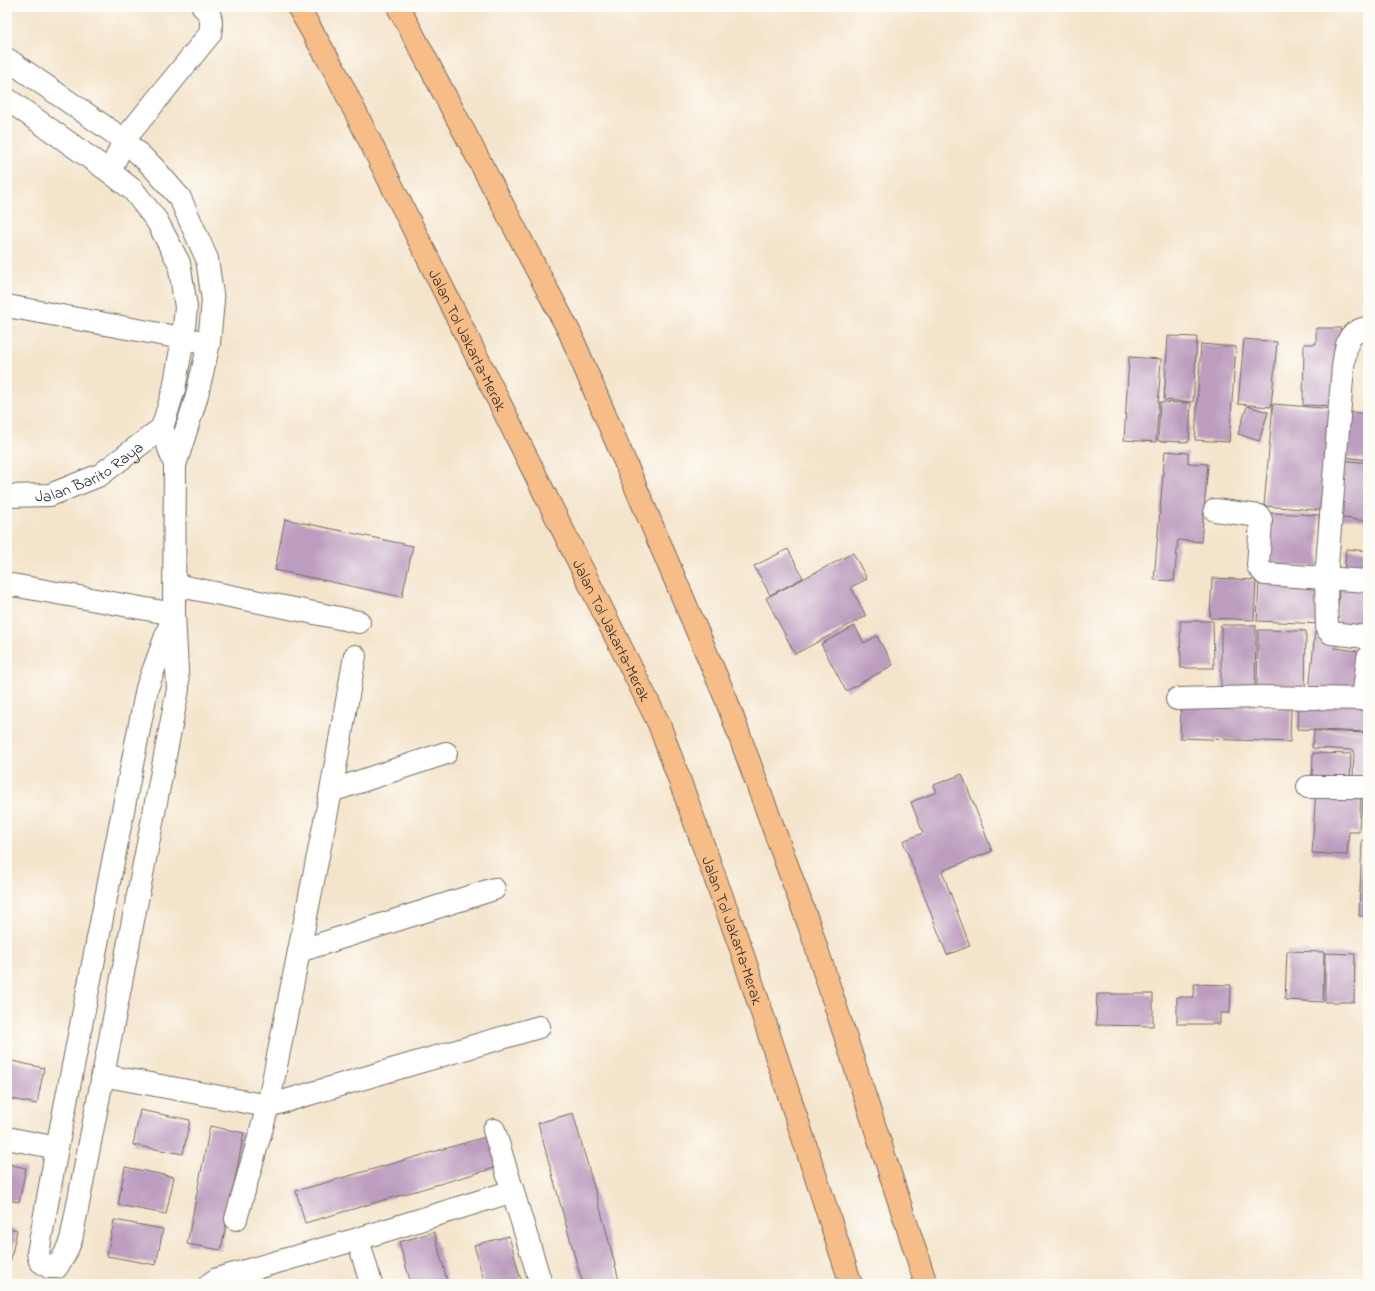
<svg xmlns="http://www.w3.org/2000/svg" width="1375" height="1291" font-family="'Indie Flower',sans-serif">
  <rect width="100%" height="100%" fill="#fdfcf7"/>
  <filter id="ink" filterUnits="userSpaceOnUse"><feTurbulence type="fractalNoise" baseFrequency=".025" numOctaves="2"/><feDisplacementMap in="SourceGraphic" scale="8" xChannelSelector="R" yChannelSelector="G"/><feConvolveMatrix kernelMatrix="1 2 1 2 8 2 1 2 1" color-interpolation-filters="sRGB"/></filter>
  <filter id="wash" filterUnits="userSpaceOnUse"><feTurbulence type="fractalNoise" baseFrequency=".012" numOctaves="4" result="noise"/><feDisplacementMap in="SourceGraphic" scale="16" xChannelSelector="R" yChannelSelector="G"/><feGaussianBlur stdDeviation="0.9" result="paint"/><feColorMatrix in="noise" values="0 0 0 0 0 0 0 0 0 0 0 0 0 0 0 0 0 1.4 0 .05"/><feComposite in="paint" operator="in"/></filter>
  <g filter="url(#wash)">
    <rect width="100%" height="100%" fill="#f4e4cb"/>
    <g id="blocks">
      <path fill="#bd9dbf" d="M1316,328H1341L1339,406L1303,405L1304,344H1316Z
        M1168,336L1197,337L1193,402L1164,400Z
        M1244,339L1277,342L1271,407L1238,404Z
        M1201,344L1236,347L1229,442L1195,440Z
        M1129,357L1161,359L1156,442L1124,440Z
        M1160,402L1191,403L1189,442L1158,441Z
        M1273,404L1335,409L1327,511L1264,506Z
        M1247,406L1268,412L1259,441L1238,434Z
        M1351,412L1368,414V460L1345,457Z
        M1165,451L1188,453V463L1208,464L1201,542L1178,540L1174,581L1154,580Z
        M1342,460L1368,463L1367,521L1335,517Z
        M1269,513L1319,515L1318,567L1267,565Z
        M285,519L413,546L402,597L275,570Z
        M788,549L803,578L770,595L754,566Z
        M1346,549L1368,551V579L1344,577Z
        M853,553L867,579L851,587L866,616L795,654L766,598Z
        M1212,578L1256,580L1254,620L1210,618Z
        M1259,581L1324,583L1322,624L1257,621Z
        M1339,587L1368,588V630L1337,628Z
        M1180,621H1213L1214,668H1181Z
        M1221,625H1256L1255,696L1221,695Z
        M855,626L864,643L877,636L893,665L846,691L821,644Z
        M1258,630L1306,631L1305,693L1257,692Z
        M1315,632L1337,634L1335,648L1364,652L1359,697L1309,691Z
        M1298,701L1368,703V732L1297,729Z
        M1181,705L1291,709L1290,742L1180,738Z
        M1314,731L1368,733V781L1353,780L1354,750L1312,748Z
        M1313,753L1351,754L1350,785L1312,783Z
        M962,774L992,851L942,871L970,946L947,955L903,841L923,833L911,802L937,792L934,785Z
        M1316,788L1361,791L1359,832H1349L1347,855L1312,853Z
        M1363,790H1368V817H1362Z
        M1362,840H1368V916H1359Z
        M1287,951L1324,952L1323,1002L1285,1000Z
        M1325,953L1355,954L1354,1002H1325Z
        M1194,984L1231,985L1230,1013H1220V1024H1177V997H1194Z
        M1097,994H1153V1026L1096,1025Z
        M7,1060L44,1068L37,1104L7,1098Z
        M140,1110L190,1120L183,1154L133,1145Z
        M573,1113L605,1226L620,1284H583L576,1261L538,1123Z
        M210,1126L244,1133L221,1250L187,1244Z
        M489,1136L498,1167L305,1223L296,1191Z
        M7,1164L26,1168L19,1202L7,1200Z
        M125,1167L174,1177L166,1214L118,1205Z
        M114,1220L163,1229L156,1265L107,1256Z
        M7,1228L17,1230L10,1263H7Z
        M434,1232L448,1284H411L399,1242Z
        M509,1236L522,1284H485L474,1245Z"/>
    </g>
  </g>
  <g filter="url(#ink)">
    <use href="#blocks" fill-opacity="0" stroke="#716c63" stroke-width="1"/>
    <g fill="none" stroke-linecap="round" stroke-linejoin="round">
      <defs>
        <g id="minor">
          <path d="M7,59L124,140L152,166L180,198L207,259L213,301L209,343L196,399L175,465L174,614L178,689L71,1240L65,1254L57,1267H49L40,1261L38,1253L57,1148L147,688L174,614"/>
          <path d="M7,99L110,172L133,190L157,221L179,263L186,307L183,338L174,389L162,428L175,465"/>
          <path d="M110,172L124,140L210,34C212,23 212,14 203,7"/>
          <path d="M7,306L198,341"/>
          <path d="M1368,328C1345,331 1346,348 1343,367L1326,577L1327,629L1331,633L1366,637L1368,640"/>
          <path id="s1" d="M7,496L50,495L100,475L162,428"/>
          <path d="M1215,510L1259,516L1261,520L1258,566L1265,574L1368,581"/>
          <path d="M7,584L174,614"/>
          <path d="M175,585L359,622"/>
          <path d="M1368,658L1363,699L1368,700"/>
          <path d="M1177,699L1262,697L1363,699"/>
          <path d="M1308,787H1368"/>
          <path d="M331,791L446,753"/>
          <path d="M299,951L494,889"/>
          <path d="M102,1075L268,1106L539,1027"/>
          <path d="M494,1130L541,1284"/>
          <path d="M7,1138L57,1148"/>
          <path d="M236,1219L268,1106L331,791L355,656"/>
          <path d="M358,1239L371,1284"/>
          <path d="M210,1284L217,1279L358,1239L513,1191"/>
        </g>
        <g id="highway">
          <path id="s2" d="M298,7L336,73L659,724L741,949L851,1284"/>
          <path d="M398,7L409,27L570,333L726,699L809,925L926,1284"/>
        </g>
      </defs>
      <use href="#minor" stroke="#716c63" stroke-width="24"/>
      <use href="#highway" stroke="#716c63" stroke-width="24"/>
      <use href="#minor" stroke="#fff" stroke-width="22"/>
      <use href="#highway" stroke="#f7bd88" stroke-width="22"/>
    </g>
  </g>
  <g text-anchor="middle" stroke-width="3" stroke-linejoin="round" paint-order="stroke">
    <g font-size="16" fill="#2b2b2b" stroke="#fdfcf7">
      <text dy="6" stroke="none"><textPath href="#s2" startOffset="374">Jalan Tol Jakarta–Merak</textPath></text>
      <text dy="6" stroke="none"><textPath href="#s1" startOffset="88">Jalan Barito Raya</textPath></text>
      <text dy="6" stroke="none"><textPath href="#s2" startOffset="698">Jalan Tol Jakarta–Merak</textPath></text>
      <text dy="6" stroke="none"><textPath href="#s2" startOffset="1022">Jalan Tol Jakarta–Merak</textPath></text>
    </g>
  </g>
  <rect width="1375" height="1291" fill="none" stroke="#fdfcf7" stroke-width="24"/>
</svg>
